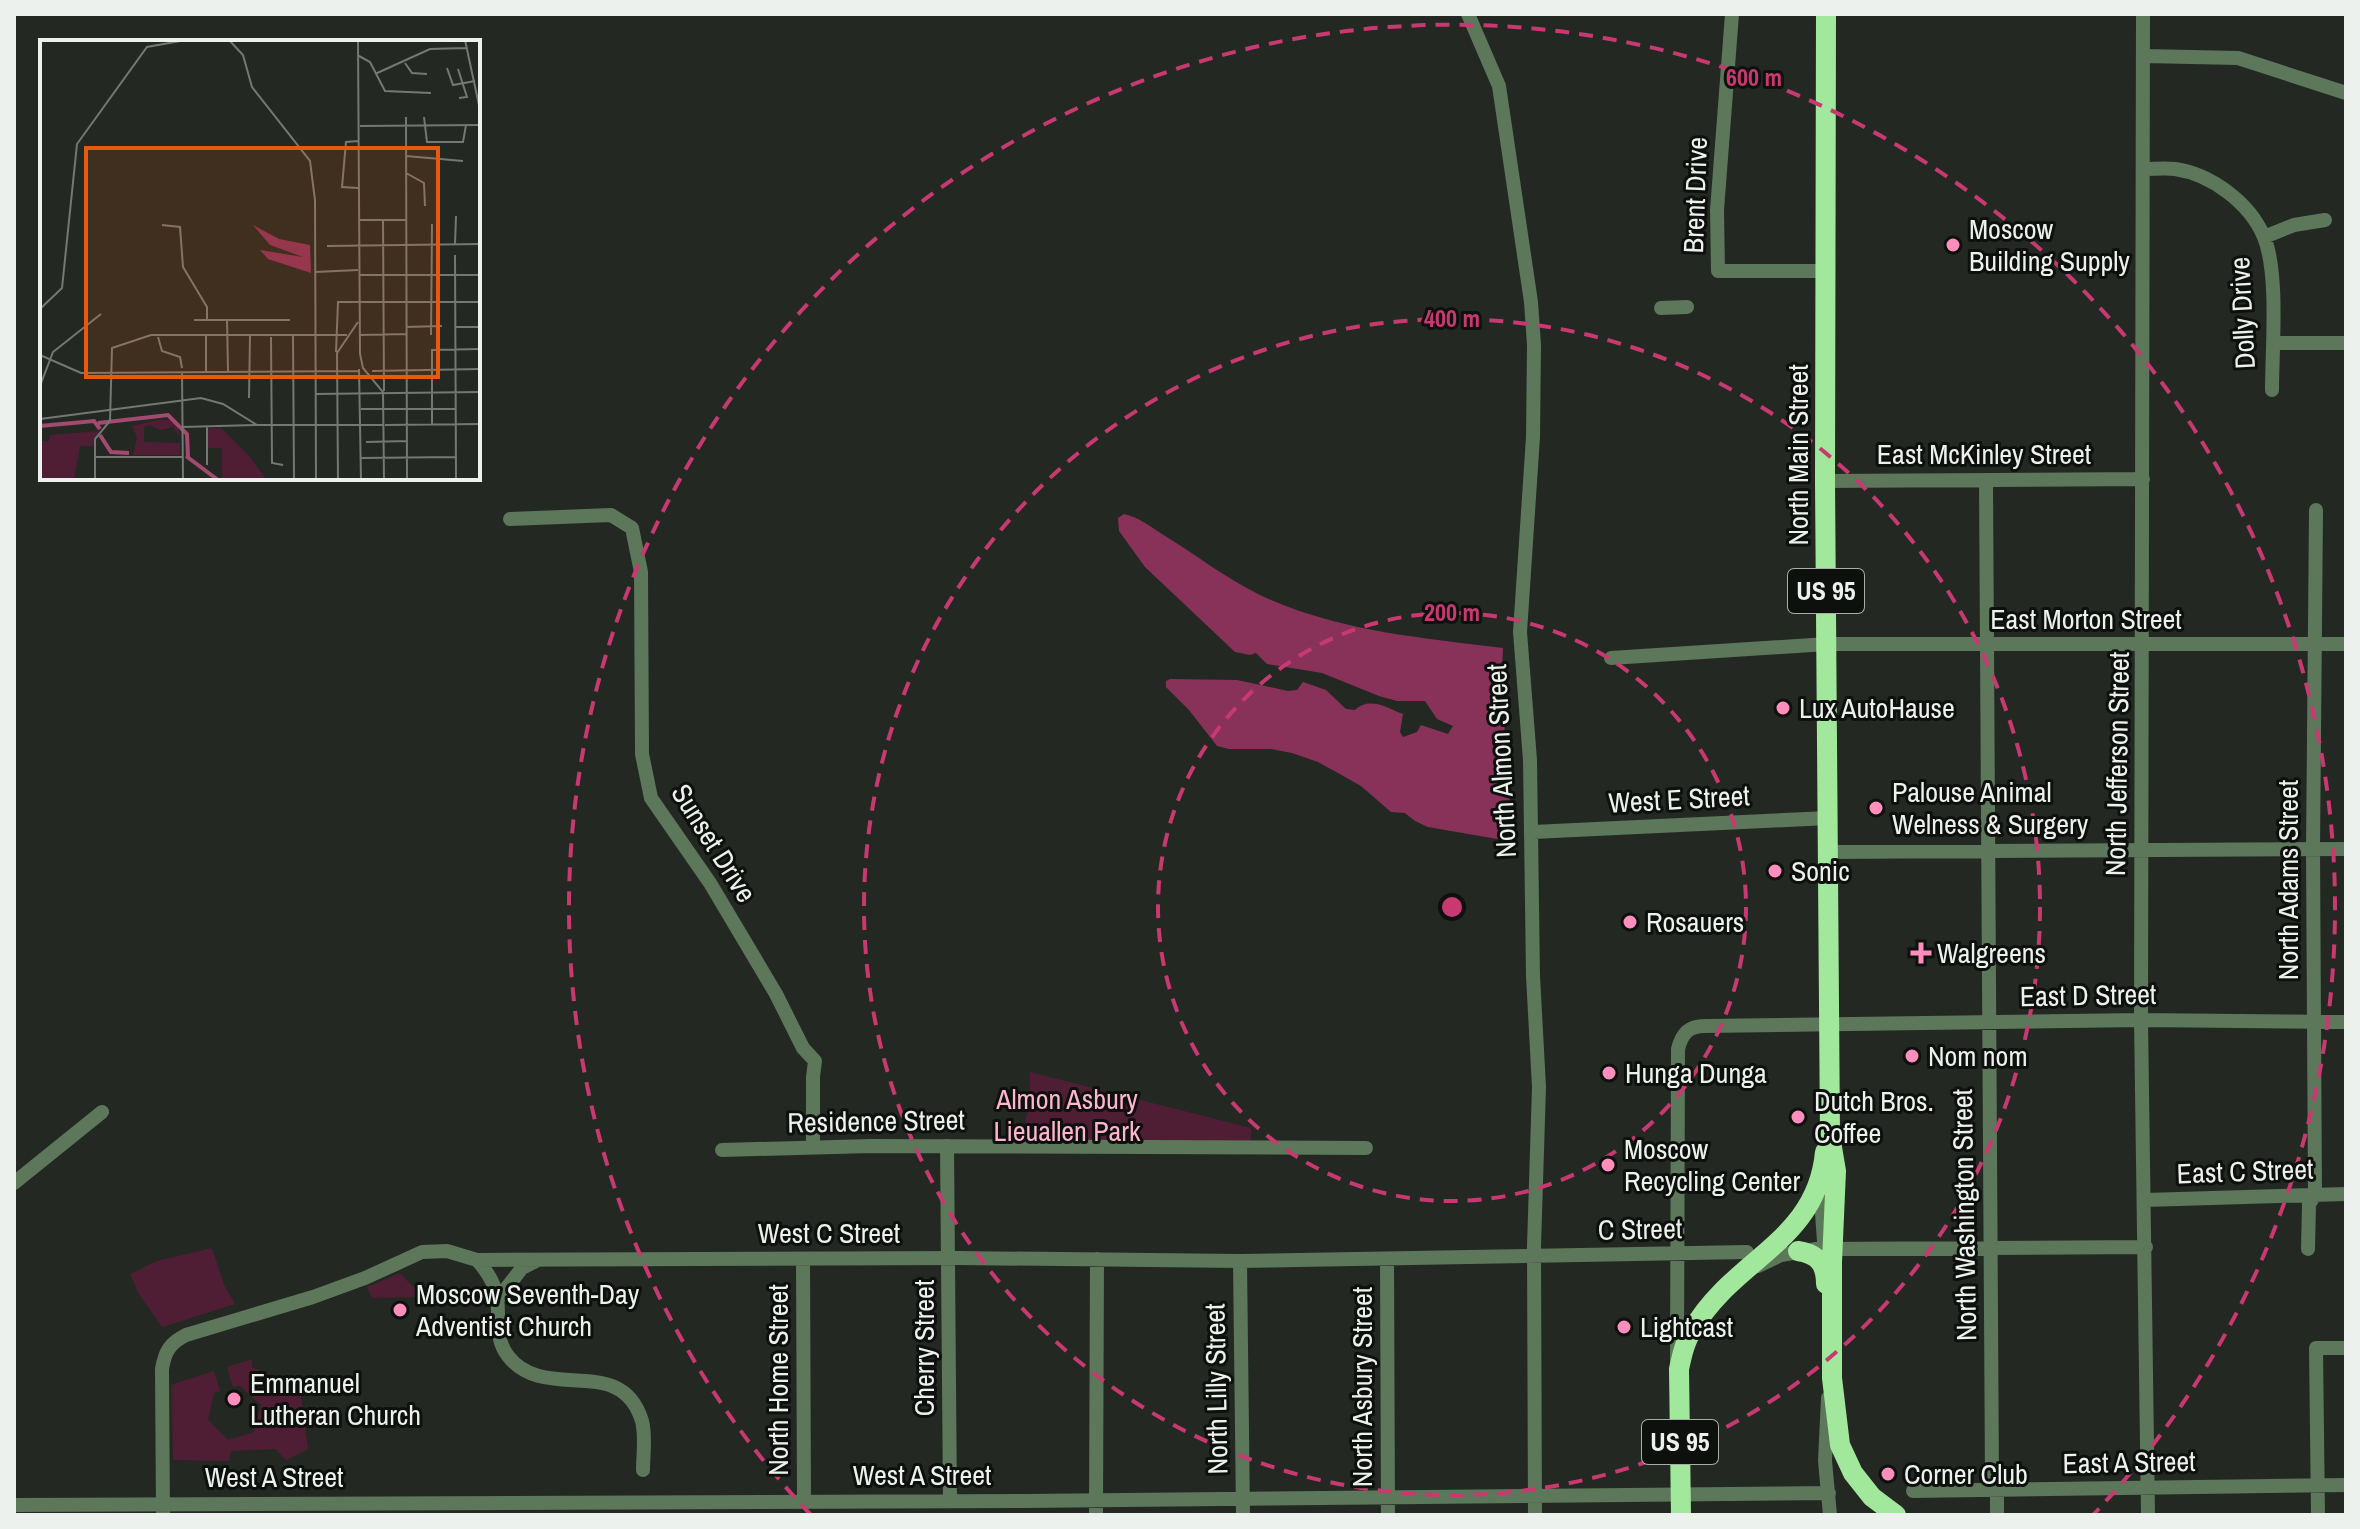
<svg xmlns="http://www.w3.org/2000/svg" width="2360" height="1529" font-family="'Archivo Narrow',sans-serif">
  <rect width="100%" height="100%" fill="#232823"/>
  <path fill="#501e34" d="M1030,1072L1251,1128V1148L1019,1147L1030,1102Z
    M212,1248L224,1285L235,1304L162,1327L139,1294L130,1274L157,1261Z
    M400,1273L420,1294V1297L372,1298L367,1287Z
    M252,1359V1367L300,1389L308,1449L286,1460L275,1449L231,1451L229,1461L173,1460L171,1385L214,1371L220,1391L214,1393L208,1420L228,1440L254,1432L261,1405L240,1386L233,1387L227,1367Z"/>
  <path fill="#893259" d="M1124,514C1138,517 1150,526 1162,534C1195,554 1225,578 1260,595C1336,631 1422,638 1503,648C1499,711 1511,774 1511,837L1503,840L1428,827L1415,821L1405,813L1391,812L1361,786L1338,773L1318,762L1292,753L1271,749H1229L1217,746L1189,710L1166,687V681L1170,679L1237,680L1288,691L1297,690L1303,682L1326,690L1346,709L1355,710C1370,696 1387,708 1403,714L1400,732L1403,737L1417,732L1421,725L1448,734L1453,726L1437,719L1425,701H1397L1379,696L1322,673L1267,664L1256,653L1250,655L1235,652L1145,567L1119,531L1118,518Z"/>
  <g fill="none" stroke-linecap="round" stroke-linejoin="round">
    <path stroke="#5c7759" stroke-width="14" d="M1468,14L1499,86L1531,302L1534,345L1533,437L1520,632L1530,760L1533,976L1539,1087L1534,1246L1535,1515
      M1732,14L1717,210L1718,271H1826
      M2143,14L2141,1020L2148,1515
      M2144,56L2238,58L2346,93
      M2144,169C2154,169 2165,168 2175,169C2211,174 2250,203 2264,237C2279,274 2272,349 2272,390
      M2264,237L2294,225L2325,220
      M1661,308L1687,307
      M2273,343H2346
      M1825,481L2143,479
      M1986,481L1992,1481L1997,1490V1515
      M510,519L611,515L632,528L641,572L642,754L651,798L710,883L776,994L803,1048L815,1061L813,1077V1147
      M1611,658L1827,644H2346
      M1533,832L1828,818
      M1828,852L2346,849
      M947,1146L950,1501
      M722,1150L871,1146L1366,1148
      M14,1183L102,1112
      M1820,1186L1824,1241
      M2145,1200L2346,1194
      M2308,1249L2309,1204L2315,1195L2313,849L2316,510
      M803,1259L804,1501
      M1387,1259L1388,1515
      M477,1260C487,1271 495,1283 497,1298C500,1318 494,1338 508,1356C545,1404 621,1352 642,1421C646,1436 643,1455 643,1470
      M1240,1261L1243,1515
      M1758,1266L1781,1255L1816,1249L2146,1247
      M498,1299L522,1268L536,1261
      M1677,1361L1678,1049C1682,1033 1689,1026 1705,1026L2141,1020L2346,1022
      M1828,1398L1825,1461L1830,1515
      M1913,1491L2346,1485
      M14,1505L1025,1501L1829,1493
      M163,1515L162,1369C165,1351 170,1343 186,1335L313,1297L365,1278L422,1252L447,1251L477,1260L959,1258L1240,1261L1747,1252
      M1096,1515L1097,1259
      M2318,1515L2316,1348H2346"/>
    <path stroke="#a2e89c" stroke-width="20" d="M1826,14L1825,481L1830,1136L1836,1171L1832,1262V1378L1840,1445L1853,1473L1872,1497L1896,1515
      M1798,1251C1818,1254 1826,1264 1826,1284
      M1681,1515L1679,1369C1682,1355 1685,1341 1693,1329C1733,1259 1817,1242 1825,1152"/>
  </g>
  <g fill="none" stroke="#c83971" stroke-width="4" stroke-dasharray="14 10">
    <circle cx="1452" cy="907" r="294"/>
    <circle cx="1452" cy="907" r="588"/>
    <path d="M811 1515A883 883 0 1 1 2093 1515"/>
  </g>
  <g fill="#fe8ebb" stroke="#0e100e" stroke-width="3">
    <circle cx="1953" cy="245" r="8"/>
    <circle cx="1783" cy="708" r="8"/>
    <circle cx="1876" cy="808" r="8"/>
    <circle cx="1775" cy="871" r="8"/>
    <circle cx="1630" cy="922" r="8"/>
    <path d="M1917 941h8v8h8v8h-8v8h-8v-8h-8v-8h8z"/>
    <circle cx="1912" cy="1056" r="8"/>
    <circle cx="1609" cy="1073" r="8"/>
    <circle cx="1798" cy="1117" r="8"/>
    <circle cx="1608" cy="1165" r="8"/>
    <circle cx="400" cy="1310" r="8"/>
    <circle cx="1624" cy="1327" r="8"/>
    <circle cx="234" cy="1399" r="8"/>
    <circle cx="1888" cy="1474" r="8"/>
  </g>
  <g text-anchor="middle" stroke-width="6" stroke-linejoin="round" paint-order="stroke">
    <g fill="#0e100e" stroke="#aaaeaa" stroke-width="2">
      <rect x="1788" y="569" width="76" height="44" rx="6"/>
      <rect x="1642" y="1420" width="76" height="44" rx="6"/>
    </g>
    <g font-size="26" font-weight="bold" fill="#edf1ed">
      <text x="1826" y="600">US 95</text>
      <text x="1680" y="1451">US 95</text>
    </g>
    <g font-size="28" fill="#edf1ed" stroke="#0e100e">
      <text transform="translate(1695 195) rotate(-88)" y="10">Brent Drive</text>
      <text transform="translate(2242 313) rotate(-93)" y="10">Dolly Drive</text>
      <text x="1984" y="464">East McKinley Street</text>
      <text transform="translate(1798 455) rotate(-90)" y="10">North Main Street</text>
      <text x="2086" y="629">East Morton Street</text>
      <text transform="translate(1501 761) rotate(-93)" y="10">North Almon Street</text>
      <text transform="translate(2117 764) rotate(-89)" y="10">North Jefferson Street</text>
      <text transform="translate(1679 799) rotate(-3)" y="10">West E Street</text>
      <text transform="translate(714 843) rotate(58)" y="10">Sunset Drive</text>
      <text transform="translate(2288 880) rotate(-90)" y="10">North Adams Street</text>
      <text transform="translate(2088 995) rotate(-1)" y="10">East D Street</text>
      <text transform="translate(876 1121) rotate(-1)" y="10">Residence Street</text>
      <text transform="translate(2245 1171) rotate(-2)" y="10">East C Street</text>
      <text transform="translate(1964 1215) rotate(-91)" y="10">North Washington Street</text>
      <text transform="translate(1640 1229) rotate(-1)" y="10">C Street</text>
      <text x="829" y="1243">West C Street</text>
      <text transform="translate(924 1348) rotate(-90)" y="10">Cherry Street</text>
      <text transform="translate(778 1380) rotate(-90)" y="10">North Home Street</text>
      <text transform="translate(1362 1387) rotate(-90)" y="10">North Asbury Street</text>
      <text transform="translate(1216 1389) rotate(-91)" y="10">North Lilly Street</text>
      <text transform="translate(2129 1462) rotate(-1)" y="10">East A Street</text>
      <text x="922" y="1485">West A Street</text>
      <text x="274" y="1487">West A Street</text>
    </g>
    <g font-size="28" fill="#edf1ed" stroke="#0e100e" text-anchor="start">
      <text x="1969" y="239">Moscow<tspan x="1969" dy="32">Building Supply</tspan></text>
      <text x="1799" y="718">Lux AutoHause</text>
      <text x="1892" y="802">Palouse Animal<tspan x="1892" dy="32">Welness &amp; Surgery</tspan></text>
      <text x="1791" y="881">Sonic</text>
      <text x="1646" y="932">Rosauers</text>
      <text x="1937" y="963">Walgreens</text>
      <text x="1928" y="1066">Nom nom</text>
      <text x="1625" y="1083">Hunga Dunga</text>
      <text x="1814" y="1111">Dutch Bros.<tspan x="1814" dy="32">Coffee</tspan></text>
      <text x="1624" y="1159">Moscow<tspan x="1624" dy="32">Recycling Center</tspan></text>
      <text x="416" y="1304">Moscow Seventh-Day<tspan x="416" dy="32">Adventist Church</tspan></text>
      <text x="1640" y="1337">Lightcast</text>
      <text x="250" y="1393">Emmanuel<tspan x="250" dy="32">Lutheran Church</tspan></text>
      <text x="1904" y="1484">Corner Club</text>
    </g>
    <g font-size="28" fill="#ffb4d0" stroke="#0e100e">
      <text x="1067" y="1109">Almon Asbury<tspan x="1067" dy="32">Lieuallen Park</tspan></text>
    </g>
  </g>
  <g transform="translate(40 40)">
    <rect width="440" height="440" fill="#232823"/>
    <path d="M118,380H136L140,397L133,387L120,390L110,385L104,387V402L140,403V415H93L97,397L92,386ZM181,388L209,416L227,440H182V408H167V389ZM59,391L53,406H40L34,440H0V401H9L10,395Z" fill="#501e34"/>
    <path d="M213,185L239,199L270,205L271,233L228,219L220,210L263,217L230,205Z" fill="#893259"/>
    <path fill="none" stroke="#a44a70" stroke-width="4" d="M58,383L128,375L147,394L148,417M0,386L54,381L60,389M60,395L71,412L89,413M146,416L178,440"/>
    <path fill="none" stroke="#747874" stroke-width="2" d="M189,0L203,15L212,47L270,121L275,160L276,440M318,0L320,314L323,328L343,352L344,440M425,0L440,70M319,16L330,22L345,51L391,53M365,23L372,33L387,34M407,28L413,45L435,41M418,29L427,57L419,58M335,34L390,9L426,8M366,77L367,440M384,77L387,102H423L426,85M320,86L440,85M318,101L306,102L302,147L318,148M366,116L423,121M366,133L384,143L385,166M320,180H366M343,180L344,351M122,185L140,187L143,227L167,267V280M415,204L416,176M287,206L440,204M415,215L416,439M275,232L318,230M320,235H440M0,269L22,248L37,104L107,7L146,0M187,279L188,332M154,280H250M366,287L402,286M415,287H440M320,295L367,294M391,295L392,184M166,296V332M253,296L254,440M118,297L122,311L140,317L142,328M231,297L232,423L243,425M296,312L298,262H440M0,315L41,333L319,331M319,329L321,440M332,331L440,329M142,332L143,440M0,346L13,312L61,274M275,354L440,352M209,358L210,296M321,369H416M0,379L161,358L183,364L217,385H344M345,385L440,384M392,385V310L440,309M142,387L217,385M326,402L367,401M55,417H143M321,418L416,417M167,425V387M55,440V399L70,381L72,308L111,295H307M298,440L297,313L318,282M345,440L440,439"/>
    <path fill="#e8590c" fill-opacity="0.15" stroke="#e8590c" stroke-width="4" d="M46,108H398V337H46Z"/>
    <rect width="440" height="440" fill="none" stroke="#edf1ed" stroke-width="4"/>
  </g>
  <circle cx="1452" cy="907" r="12" fill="#c83971" stroke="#0e100e" stroke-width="4"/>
  <g font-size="24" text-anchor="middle" font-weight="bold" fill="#c83971" stroke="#0e100e" stroke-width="6" stroke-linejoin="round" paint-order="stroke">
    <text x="1754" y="86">600 m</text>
    <text x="1452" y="327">400 m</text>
    <text x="1452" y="621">200 m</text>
  </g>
  <rect width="2360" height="1529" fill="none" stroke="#edf1ed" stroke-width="32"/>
</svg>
